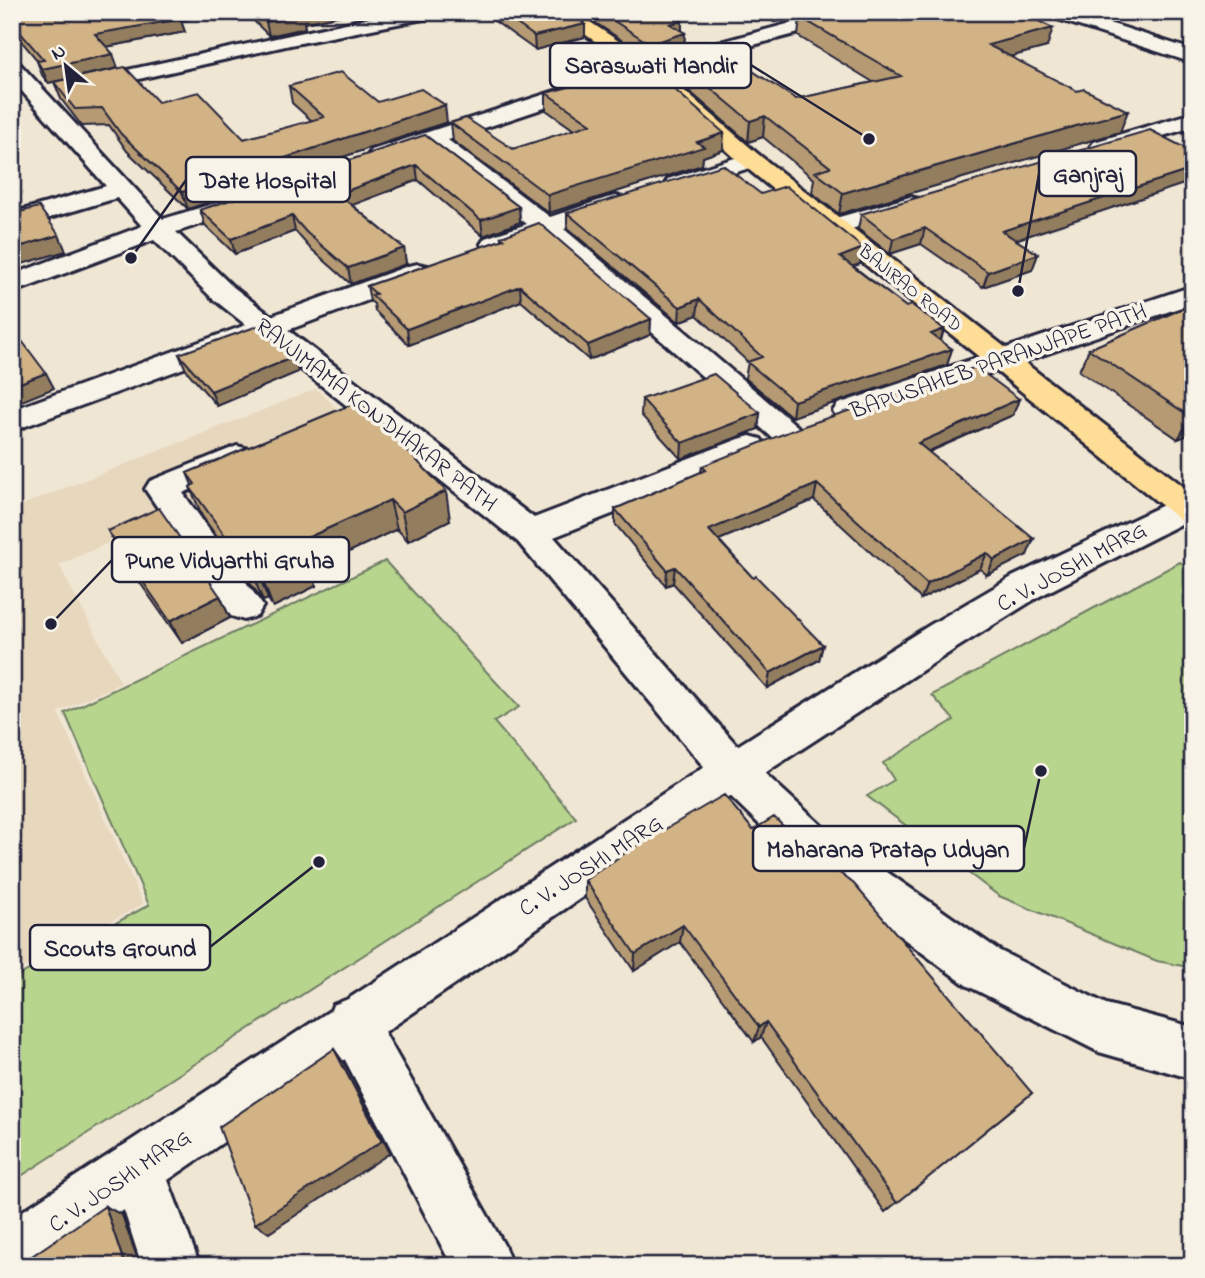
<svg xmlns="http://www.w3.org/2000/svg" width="1205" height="1278" font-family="'Indie Flower',sans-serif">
  <rect width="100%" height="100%" fill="#f0e6d4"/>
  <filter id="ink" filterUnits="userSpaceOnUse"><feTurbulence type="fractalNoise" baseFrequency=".0143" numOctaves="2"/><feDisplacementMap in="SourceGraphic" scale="14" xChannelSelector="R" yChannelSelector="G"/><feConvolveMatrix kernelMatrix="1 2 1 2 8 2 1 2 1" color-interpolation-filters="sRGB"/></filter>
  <g filter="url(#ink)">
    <path fill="#e7d7bd" d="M316,389L360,430L59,565L121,683L58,712L143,904L12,974V509Z"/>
    <path fill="#b8d58d" stroke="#6d7c64" stroke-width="2" d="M385,561L519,707L494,722L576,818L12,1182V979L149,905L65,713Z
      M1180,562L1193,572V968L1157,961L999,896L867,796L894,780L883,763L954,720L932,695Z"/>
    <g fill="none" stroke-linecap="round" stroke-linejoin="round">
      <defs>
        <path id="street" d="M397,12H437L428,18L290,45L81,92L73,91L70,86L73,81L81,80Z
          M832,12H864L862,16L653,72L448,140L550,217L607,198L616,196L625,198L628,203L625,208L564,229L797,426L802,433L797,440L786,443L775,440L542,236L494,252L485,250L481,244L485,238L527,224L427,147L380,162L372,160L368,155L372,150L639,64Z
          M1046,12H1075L1193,50V63L1048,16Z
          M12,61L19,63L163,219L242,195L251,193L260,195L263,200L260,205L176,232L232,286L271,316L408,266L418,264L428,266L432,272L428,278L288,330L534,518L739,439L750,436L761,439L766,447L761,455L554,537L748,758L824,828L1000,951L1106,1004L1193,1027V1079L1099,1052L966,985L792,856L718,784L518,542L263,339L12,431V410L246,325L212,298L154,240L12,293V275L142,226L117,198L12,229V213L106,186L12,80Z
          M1193,113V127L1102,154L1094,152L1090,147L1094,142Z
          M751,153L759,155L763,160L759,165L677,191L668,189L665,184L668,179Z
          M910,197L919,199L922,204L919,209L834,234L825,231L821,226L825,221Z
          M1193,286V303L860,418L849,421L838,418L833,411L838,404Z
          M237,446L249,449L253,457L249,465L183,493L263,606L257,616L244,620L231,616L145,489L150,481Z
          M351,998L369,1005L504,1245L512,1266H452L326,1023L333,1005Z
          M137,1140L156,1148L200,1266H142L110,1167L118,1148Z"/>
        <path id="secondary" d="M1193,491V518L1038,597L958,647L748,784L42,1266H12V1218L718,758L930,625L1012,577Z"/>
        <path id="highway" d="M553,12H575L653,64L759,155L1193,494V524L1181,521L743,165L639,72Z"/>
      </defs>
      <use href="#street" stroke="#22223b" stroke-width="6"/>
      <use href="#secondary" stroke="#22223b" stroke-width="6"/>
      <use href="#highway" stroke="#22223b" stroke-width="6"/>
      <use href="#street" fill="#f7f3e8" fill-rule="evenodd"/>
      <use href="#secondary" fill="#f7f3e8" fill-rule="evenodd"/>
      <use href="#highway" fill="#fedd96" fill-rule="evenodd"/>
    </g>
    <path fill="#b59a73" stroke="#22223b" stroke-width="2" d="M12,12H224L181,21L185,32L106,47L118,68L48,83L42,75L37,61H38L12,30Z
      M245,12H355L304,23L305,28L269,36Z
      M482,12H569L585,24V37L535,50Z
      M579,12H669L682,21V31L685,33L684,47L796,99L873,82L798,36L800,17L774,22L759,12H1020L1047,47L1011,56L1120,132L839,214L812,193L814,179L763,137L748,142L666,71L667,53L649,58Z
      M54,82L158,102L244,139L312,121L292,103L289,86L378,102L447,122L188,209L127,151L109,125L82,126L61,99Z
      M546,93L723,150L703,157L702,165L549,213L453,141L451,123L513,149L574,130L546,110Z
      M425,135L519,207L520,222L483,236L418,180L352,205L404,248L406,264L351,284L309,247L295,231L235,254L205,225L200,210Z
      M761,194L860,264L853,266L906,307L944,329L941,341L952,349L947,365L792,417L745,378L748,362L697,315L679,322L567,228V213Z
      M861,214L1016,240L1038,254L1032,270L983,287L921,244L890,254L858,229Z
      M501,237L651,319L650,335L589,360L521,301L409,345L375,311L374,304L370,301L367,286L501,240Z
      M1193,299V433L1178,439L1079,371L1089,349L1183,309L1186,302Z
      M179,354L294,357L298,372L217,406L186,370Z
      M642,399L760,413L758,429L681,459L641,415Z
      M1019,399L1013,415L929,452L1027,555L987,575L980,569L921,599L814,500L719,540L753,578L823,645L819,660L767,688L673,583L666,586L615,524V509L701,472L702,466Z
      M360,401L450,520L408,541L397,529L311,570L316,586L273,607L268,599L263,601L202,516L190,487L192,485L187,473Z
      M108,531L220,596L230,618L182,643L120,554Z
      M753,830L1032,1093L885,1212L761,1037L754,1042L680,942L634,971L585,898V880Z"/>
    <path fill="#937d5e" stroke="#22223b" stroke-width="2" d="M175,12H224L181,21L185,32L100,48L95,34Z
      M298,12H355L304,23L305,28L269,36L266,22Z
      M775,12H828L774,22Z
      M682,21V34L685,33L684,47L649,58L650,44L670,24Z
      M585,24V37L535,50L534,36Z
      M1053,28L1047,47L983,64L988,45Z
      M113,54L118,68L48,83L42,69Z
      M445,105L447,122L188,209L182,192Z
      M1128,111L1120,132L839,214L843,193Z
      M765,116L763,137L748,142L750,121Z
      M724,133L723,150L703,157L702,165L549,213L548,195Z
      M416,165L418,180L342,209L338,194Z
      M1193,169V181L997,246L1002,231Z
      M519,207L520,222L483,236L481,220Z
      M292,216L295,231L235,254L231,239Z
      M925,228L921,244L890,254L893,239Z
      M59,235L66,251L12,267V249Z
      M404,248L406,264L351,284L348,268Z
      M863,248L860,264L837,272L840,257Z
      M1038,254L1032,270L983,287L988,272Z
      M520,286L521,301L409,345L407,329Z
      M699,299L697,315L679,322L680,307Z
      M651,319L650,335L589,360L588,345Z
      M944,329L939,345L931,334Z
      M952,349L947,365L792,417L794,401Z
      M294,357L298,372L217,406L211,391Z
      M46,373L54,388L17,403L12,394V386Z
      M1019,399L1013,415L913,458L918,443Z
      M760,413L758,429L681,459L682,443Z
      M1193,416V433L1178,439L1191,417Z
      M817,484L814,500L707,545L709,530Z
      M446,491L450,520L408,541L402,512Z
      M390,500L397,529L311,570L316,586L273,607L262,578L296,543Z
      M1034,539L1027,555L987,575L994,560Z
      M987,553L980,569L921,599L927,584Z
      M675,567L673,583L666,586L667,570Z
      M257,570L268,599L263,601L252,573Z
      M220,596L230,618L182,643L170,621Z
      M823,645L819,660L767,688L770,673Z
      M683,925L680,942L634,971L635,954Z
      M766,1022L761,1037L754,1042L759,1027Z
      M334,1049L344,1063L390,1153L269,1233L255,1224Z
      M105,1206L122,1215L140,1266H125Z"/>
    <path fill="#d2b386" stroke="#22223b" stroke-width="2" d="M12,12H176L181,19L95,34L113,54L42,69L37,61L44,60L12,23Z
      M255,12H300L302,15L266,22Z
      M500,12H569L585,24L534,36Z
      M600,12H669L682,21L670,24L685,33L650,44Z
      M819,12H1020L1053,28L988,45L1077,91L1084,89L1128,111L843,193L815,172L830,167L765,116L750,121L667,52L706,41L796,99L901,76L800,17Z
      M648,66L724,133L697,142L704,147L548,195L451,123L466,118L513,149L591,124L546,93Z
      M125,67L158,102L199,92L244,139L324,117L289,86L341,72L378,102L421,89L445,105L182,192L121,134L102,108L75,109L54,82Z
      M1150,130L1193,152V169L1002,231L1038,254L988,272L925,228L893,239L861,214Z
      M425,135L519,207L481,220L416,165L338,194L404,248L348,268L306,232L292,216L231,239L200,210Z
      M723,165L761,194L786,186L863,248L840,257L906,307L912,305L944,329L931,334L952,349L794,401L747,362L762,357L699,299L680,307L567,213Z
      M39,207L59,235L12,249V214Z
      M539,223L651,319L588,345L520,286L407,329L372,295L376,294L367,286L504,239L501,237Z
      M1193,299V416L1191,417L1089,349L1191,305L1186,302Z
      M258,326L294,357L211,391L179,354Z
      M16,333L46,373L12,386V334Z
      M976,367L1019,399L918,443L1034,539L994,560L987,553L927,584L817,484L709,530L753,578L756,576L823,645L770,673L675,567L667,570L615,509L706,470L702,466L801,427Z
      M714,374L760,413L682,443L642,399Z
      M360,401L446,491L402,512L390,500L296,543L307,557L262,578L257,570L252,573L190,487L195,484L187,473Z
      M159,508L220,596L170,621L108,531Z
      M724,795L753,830L774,817L796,839L854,884L1032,1093L897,1203L766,1022L759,1027L683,925L635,954L585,880L631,849Z
      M334,1049L382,1141L255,1224L219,1127Z
      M105,1206L125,1266H12V1262H23Z"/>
  </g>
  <g text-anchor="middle" stroke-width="7" stroke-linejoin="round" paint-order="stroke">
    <g font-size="19" fill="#22223b" stroke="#f7f3e8">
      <text transform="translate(911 287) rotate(39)" y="7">BAJIRAO ROAD</text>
    </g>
    <g font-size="23" fill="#22223b" stroke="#f7f3e8">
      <text transform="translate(998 360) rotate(-19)" y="8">BAPUSAHEB PARANJAPE PATH</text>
      <text transform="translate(377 414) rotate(38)" y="8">RAVJIMAMA KONDHAKAR PATH</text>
      <text transform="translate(1071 566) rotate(-28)" y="8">C. V. JOSHI MARG</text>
      <text transform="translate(590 865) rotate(-33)" y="8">C. V. JOSHI MARG</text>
      <text transform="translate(119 1180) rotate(-34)" y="8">C. V. JOSHI MARG</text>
    </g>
  </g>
  <path fill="none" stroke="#22223b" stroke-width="2.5" d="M869 139L751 65M1018 291L1039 174M131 258L186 180M51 624L112 560M1041 771L1024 848M319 862L210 947"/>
  <g fill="#22223b" stroke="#f7f3e8" stroke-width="2.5">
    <circle cx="869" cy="139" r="7"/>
    <circle cx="1018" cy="291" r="7"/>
    <circle cx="131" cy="258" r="7"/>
    <circle cx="51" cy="624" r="7"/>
    <circle cx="1041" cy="771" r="7"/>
    <circle cx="319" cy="862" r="7"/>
  </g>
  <g fill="#f7f3e8" stroke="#22223b" stroke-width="2.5">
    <rect x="550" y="43" width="201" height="45" rx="7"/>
    <rect x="1039" y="151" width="97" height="45" rx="7"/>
    <rect x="186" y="157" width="164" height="45" rx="7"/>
    <rect x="112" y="537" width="237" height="45" rx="7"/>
    <rect x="753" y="826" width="271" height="45" rx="7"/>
    <rect x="30" y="925" width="180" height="45" rx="7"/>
  </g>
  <g font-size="24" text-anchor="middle" font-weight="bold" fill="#22223b">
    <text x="651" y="73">Saraswati Mandir</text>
    <text x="1088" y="182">Ganjraj</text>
    <text x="268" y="188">Date Hospital</text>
    <text x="230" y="568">Pune Vidyarthi Gruha</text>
    <text x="888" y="857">Maharana Pratap Udyan</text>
    <text x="120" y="956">Scouts Ground</text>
  </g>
  <rect width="1205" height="1278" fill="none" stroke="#f7f3e8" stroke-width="42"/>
  <rect x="21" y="21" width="1163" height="1236" fill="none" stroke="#22223b" stroke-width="2.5" filter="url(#ink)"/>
  <g transform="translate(66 66) rotate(331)" stroke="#f7f3e8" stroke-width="5" paint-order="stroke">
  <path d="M0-5L12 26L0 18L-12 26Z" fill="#22223b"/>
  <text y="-10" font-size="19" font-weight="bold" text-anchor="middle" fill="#22223b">N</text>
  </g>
</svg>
